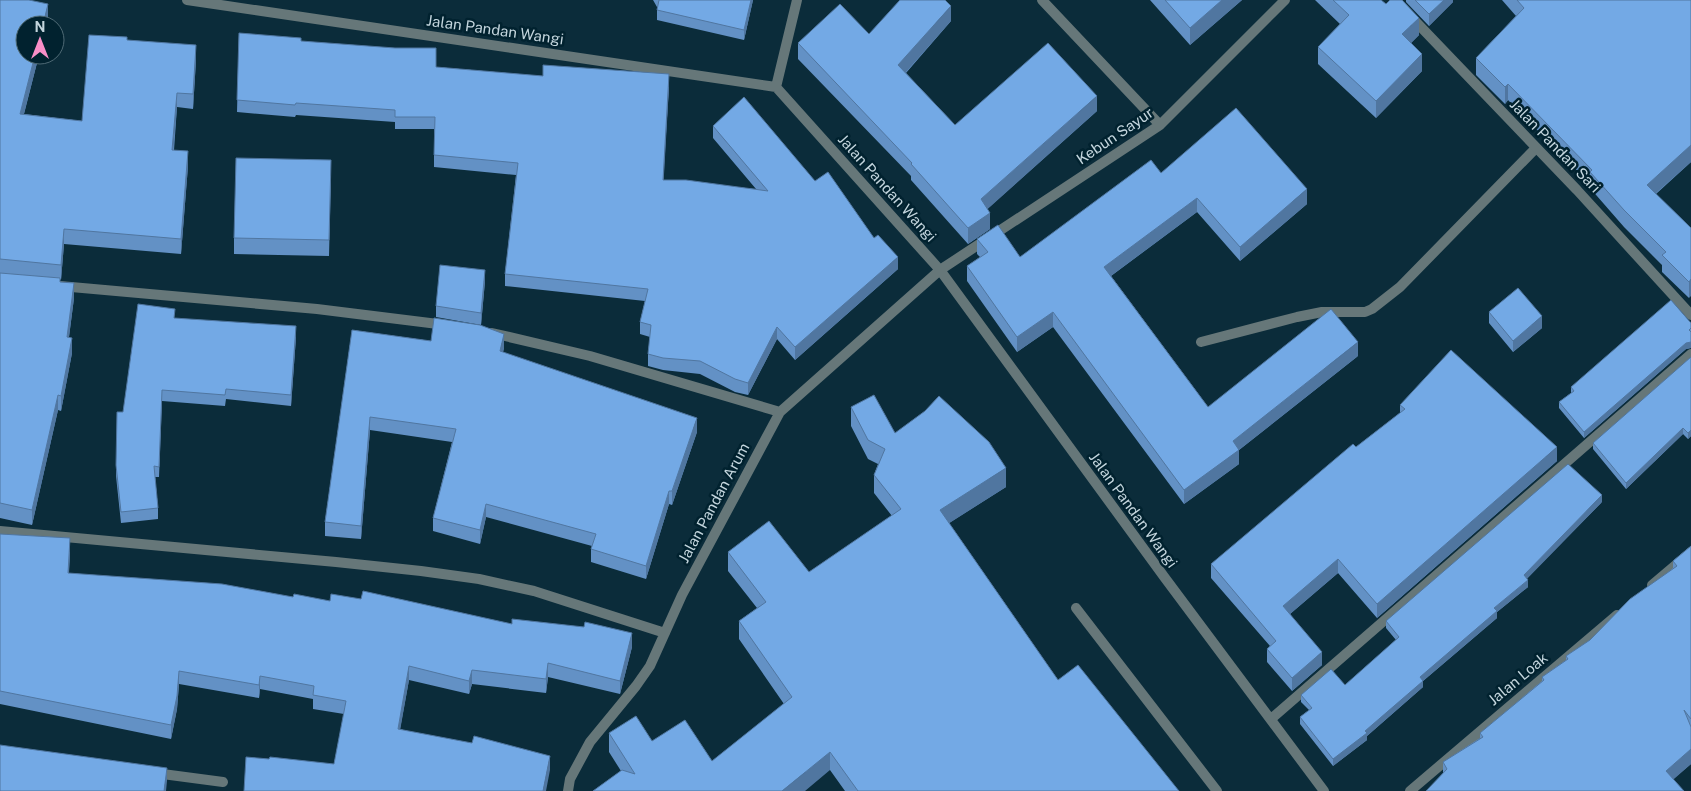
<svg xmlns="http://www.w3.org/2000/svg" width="1691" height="791" font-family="'Public Sans',sans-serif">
  <rect width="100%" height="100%" fill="#0b2c3a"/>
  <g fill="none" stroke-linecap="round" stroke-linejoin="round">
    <path stroke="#667779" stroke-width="10" d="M1201,342L1297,317L1322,312H1365L1372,309L1400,287L1536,148
      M1076,608L1217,791"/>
    <path stroke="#667779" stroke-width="10" d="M187,0L776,87L940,270L1165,578L1324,791
      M1042,0L1160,125
      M1395,0L1577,190L1691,315
      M776,87L797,0
      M60,286L317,309L446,325
      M492,333L590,356L780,412
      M0,531L336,562L421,571L479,579L534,591L665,633
      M1652,585L1691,552
      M1271,719L1691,354
      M155,773L223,782
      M568,791L570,779L590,742L636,686L650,666L682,595L780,412L940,270L1160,125L1285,0
      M1410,791L1617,615"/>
  </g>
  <path fill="#6391c5" d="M0,0L48,19L25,55H39L24,114L82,121L127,40L196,60L193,109L177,107L174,150L188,166L181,254L64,244L61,280L60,279V282L74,298L69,337L72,353L61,411L58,410L32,525L0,518Z
    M653,0H753L744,40L657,20V7Z
    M1150,0H1242L1190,45Z
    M1315,0H1381L1419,35L1411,43L1422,71L1376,118L1318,64V47L1340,24Z
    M1406,0H1453V2L1429,26L1406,2Z
    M1502,0H1691V162L1656,194L1691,228L1689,298L1662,272V265L1624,227L1590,188V184L1508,100L1505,104L1476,75V58L1516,16Z
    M951,21L906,73L955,125L1097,111L987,209L990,229L968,244L911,180V176L798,59V43L869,34Z
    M239,33L301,41L436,67L669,87L663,180L756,189L713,138V126L815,181L874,238L898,269L795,360L777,339L748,395L735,392L700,374L663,370L648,366V354L650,337L640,334V322L645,301L505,286V274L516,175L434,167V129H395V122L296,115L295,117L237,112Z
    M1161,173L1307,204L1240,261L1197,212L1111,276L1208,407L1358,356L1239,450V464L1184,504L1053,327L1017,352L967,281V266L980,257L977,254V239L1020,257Z
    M331,176L329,256L234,254V238Z
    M485,281L481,325L436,317V306Z
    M1489,312L1542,328L1513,352L1489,323Z
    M175,318L296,337L291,406L226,399L225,406L162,401L159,477H155L158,508V519L121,523L116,476V465L123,412Z
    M1691,323V348L1686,349L1584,438L1559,408V402L1571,393V387Z
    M352,330L431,341L504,348L503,352L697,432L672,505L669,504L646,579L591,562V549L592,546L486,517L480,544L433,531V518L452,442L370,430L361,539L325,536V522Z
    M1691,357V436L1688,439L1683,434L1626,489L1593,449V443Z
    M1400,405L1557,461L1377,618L1338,573L1290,614L1322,665L1292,691L1267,662V649L1270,646L1211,578V564L1356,447L1400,413Z
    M851,407L895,433L1006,487L949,523L1058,680L1179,791H845L830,770L593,791L621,771L609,752V733L652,741L712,761L784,704L739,639V621L757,608L728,571V552L809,572L892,516L874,493V475L878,464L868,459L851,426Z
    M1602,502L1527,578L1528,587L1497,612V618L1423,681V687L1367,736V740L1333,766L1300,724V717L1309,710L1301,702V695L1345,685L1396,640L1386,628V621Z
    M0,534L70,552L69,573L293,597L512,624L632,647L620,694L548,677L546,693L472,684L469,694L409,680L400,729L550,770L334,764L344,714L313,709V699L260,689L259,698L179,684L177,709L171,739L0,704Z
    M1691,546V764L1673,779L1443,773V762L1480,738V733L1542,681V677L1566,660V656L1590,640L1673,568V561Z"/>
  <path fill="#5076a0" d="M751,0H753L744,40V30Z
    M1222,0H1242L1190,45V28Z
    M1444,0H1453V2L1429,26V14Z
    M48,4V19L46,25H43Z
    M951,6V21L898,81V65Z
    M1419,18V35L1402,52V34Z
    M196,45V60L193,109V94Z
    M1422,54V71L1376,118V101Z
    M35,55H39L20,129V114Z
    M669,74V87L663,192V180Z
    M1508,84V100L1505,104V87Z
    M177,93V107L172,165V150Z
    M1097,96V111L981,215V199Z
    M1691,145V162L1647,201V185Z
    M188,151V166L181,254V239Z
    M1307,189V204L1240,261V247Z
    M1197,198V212L1104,281V267Z
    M990,213V229L968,244V228Z
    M64,229V244L61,280V265Z
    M898,257V269L795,360V347Z
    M485,270V281L481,325V313Z
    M1691,279V296L1689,298V282Z
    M74,283V298L67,352V337Z
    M1053,312V327L1017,352V337Z
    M1542,316V328L1513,352V341Z
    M296,326V337L291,406V395Z
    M777,327V339L748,395V383Z
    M504,334V348L500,364V351Z
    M72,338V353L61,411V396Z
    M1358,342V356L1239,450V464L1184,504V490L1233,441Z
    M1691,342V348L1686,349L1584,438V432L1686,343Z
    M58,395V410L32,525V510Z
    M370,417V430L361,539V526Z
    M697,418V432L672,505V491Z
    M1683,428V434L1626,489V483Z
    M1691,430V436L1688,439V433Z
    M1557,447V461L1377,618V604Z
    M1006,468V487L940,529V510Z
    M669,491V504L646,579V566Z
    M1602,495V502L1524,582V575Z
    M486,504V517L480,544V530Z
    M70,538V552L68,586V573Z
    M1338,559V573L1283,620V606Z
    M1528,580V587L1497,612V618L1423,681V687L1367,736V740L1333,766V759L1365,731L1420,677L1494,608Z
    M632,633V647L620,694V681Z
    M1322,652V665L1292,691V678Z
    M548,663V677L546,693V679Z
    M409,666V680L398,742V729Z
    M472,670V684L469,694V681Z
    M179,671V684L177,709L171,739V725Z
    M260,676V689L259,698V685Z
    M1691,749V764L1666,786V771Z
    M830,752V770L805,791H782Z
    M550,756V770L546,791H543Z
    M167,768V781L166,791H164Z"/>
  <path fill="#73a9e5" stroke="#5076a0" d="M0,0H29L48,4L43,25H25V55H35L20,114L82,121L89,35L127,37V40L196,45L193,94L177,93L172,150L188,151L181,239L64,229L61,265L0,259Z
    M659,0H751L744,30L657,10Z
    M900,0H945L951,6L898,65L955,125L1048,43L1097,96L981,199L990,213L968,228L911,164L912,163L798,43L840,4L869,34Z
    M1165,0H1222L1190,28Z
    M1333,0H1381L1386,4L1390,0H1402L1419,18L1402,34L1422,54L1376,101L1318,47L1349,15Z
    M1415,0H1444L1429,14Z
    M1517,0H1691V145L1647,185L1691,228V279L1689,282L1662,255L1666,252L1624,210L1590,172L1592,170L1508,84L1505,87L1476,58L1524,8Z
    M239,33L301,38V41L395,48H436V67L543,76V65L669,74L663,180H686L768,191L713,126L744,97L815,181L828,172L874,238L878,235L898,257L795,347L777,327L748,383L735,379L700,361L663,358L648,354L651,325L640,322L648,289L505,274L518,163L434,155L435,117H395V110L296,103L295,105L237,100Z
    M1236,108L1307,189L1240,247L1197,198L1104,267L1208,407L1331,309L1358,342L1233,441L1239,450L1184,490L1053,312L1017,337L967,266L988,252L977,239L998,225L1020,257L1151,160L1161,173Z
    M236,158L331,160L329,240L234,238Z
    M440,265L485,270L481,313L436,306Z
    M0,273L60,278V282L74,283L67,337L72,338L61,396L58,395L32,510L0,503Z
    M1518,288L1542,316L1513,341L1489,312Z
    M1671,300L1691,323V328L1689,330L1691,332V342L1686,343L1584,432L1559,402L1574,391L1571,387Z
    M138,304L175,309L174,318L296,326L291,395L226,389L225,395L162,390L159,467L154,466L158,508L121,512L116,465L117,412H123Z
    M434,318L480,325L504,334L500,351L697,418L672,491H669L646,566L591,549L596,534L486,504L480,530L433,518L456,429L370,417L361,526L325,522L352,330L431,341Z
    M1451,350L1557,447L1377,604L1338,559L1283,606L1322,652L1292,678L1267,649L1276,641L1211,564L1353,444L1356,447L1405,409L1400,405Z
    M1691,357V430L1688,433L1683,428L1626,483L1593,443Z
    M874,395L895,433L925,411L939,396L989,442L1006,468L940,510L1058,680L1078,665L1179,791H858L830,752L782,791H593L622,770L635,774L609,733L636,716L652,741L685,720L712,761L792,697L739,621L766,602L728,552L769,521L809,572L901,509L874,475L885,449L868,440L851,407Z
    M1568,464L1602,495L1524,575L1528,580L1494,608L1497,611L1420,677L1423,681L1365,731L1367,733L1333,759L1300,717L1312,708L1301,695L1331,669L1345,685L1399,637L1386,621Z
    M0,534L70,538L68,573L222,584L293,597L294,594L330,601L331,594L361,599L363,591L512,624V619L584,627L585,622L632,633L620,681L548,663L546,679L472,670L469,681L409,666L398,729L472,743L474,736L550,756L543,791H244L246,757L269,759L270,757L334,764L346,701L313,695L314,686L260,676L259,685L179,671L177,696L171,725L0,691Z
    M1691,546V719L1684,710L1691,727V749L1666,771L1684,791H1426L1447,769L1443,762L1483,737L1480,733L1544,680L1542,677L1568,659L1566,656L1590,640L1630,599L1677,566L1673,561Z
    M0,745L167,768L164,791H0Z"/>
  <g text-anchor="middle" stroke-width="5" stroke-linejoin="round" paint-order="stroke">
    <g font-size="15" fill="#c3d5dd" stroke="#01222f">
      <text transform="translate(495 30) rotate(8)" y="5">Jalan Pandan Wangi</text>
      <text transform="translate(1115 136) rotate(-34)" y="5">Kebun Sayur</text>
      <text transform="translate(1555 146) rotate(46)" y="5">Jalan Pandan Sari</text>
      <text transform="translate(887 188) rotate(48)" y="5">Jalan Pandan Wangi</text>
      <text transform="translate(714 503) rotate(-62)" y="5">Jalan Pandan Arum</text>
      <text transform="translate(1133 510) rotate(54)" y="5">Jalan Pandan Wangi</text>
      <text transform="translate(1518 679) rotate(-40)" y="5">Jalan Loak</text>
    </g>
  </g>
  <g transform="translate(40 40)"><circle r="24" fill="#01222f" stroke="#4f6a75"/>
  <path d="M0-4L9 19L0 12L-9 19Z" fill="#f98fc8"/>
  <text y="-8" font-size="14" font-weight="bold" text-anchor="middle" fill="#c3d5dd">N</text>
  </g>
</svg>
